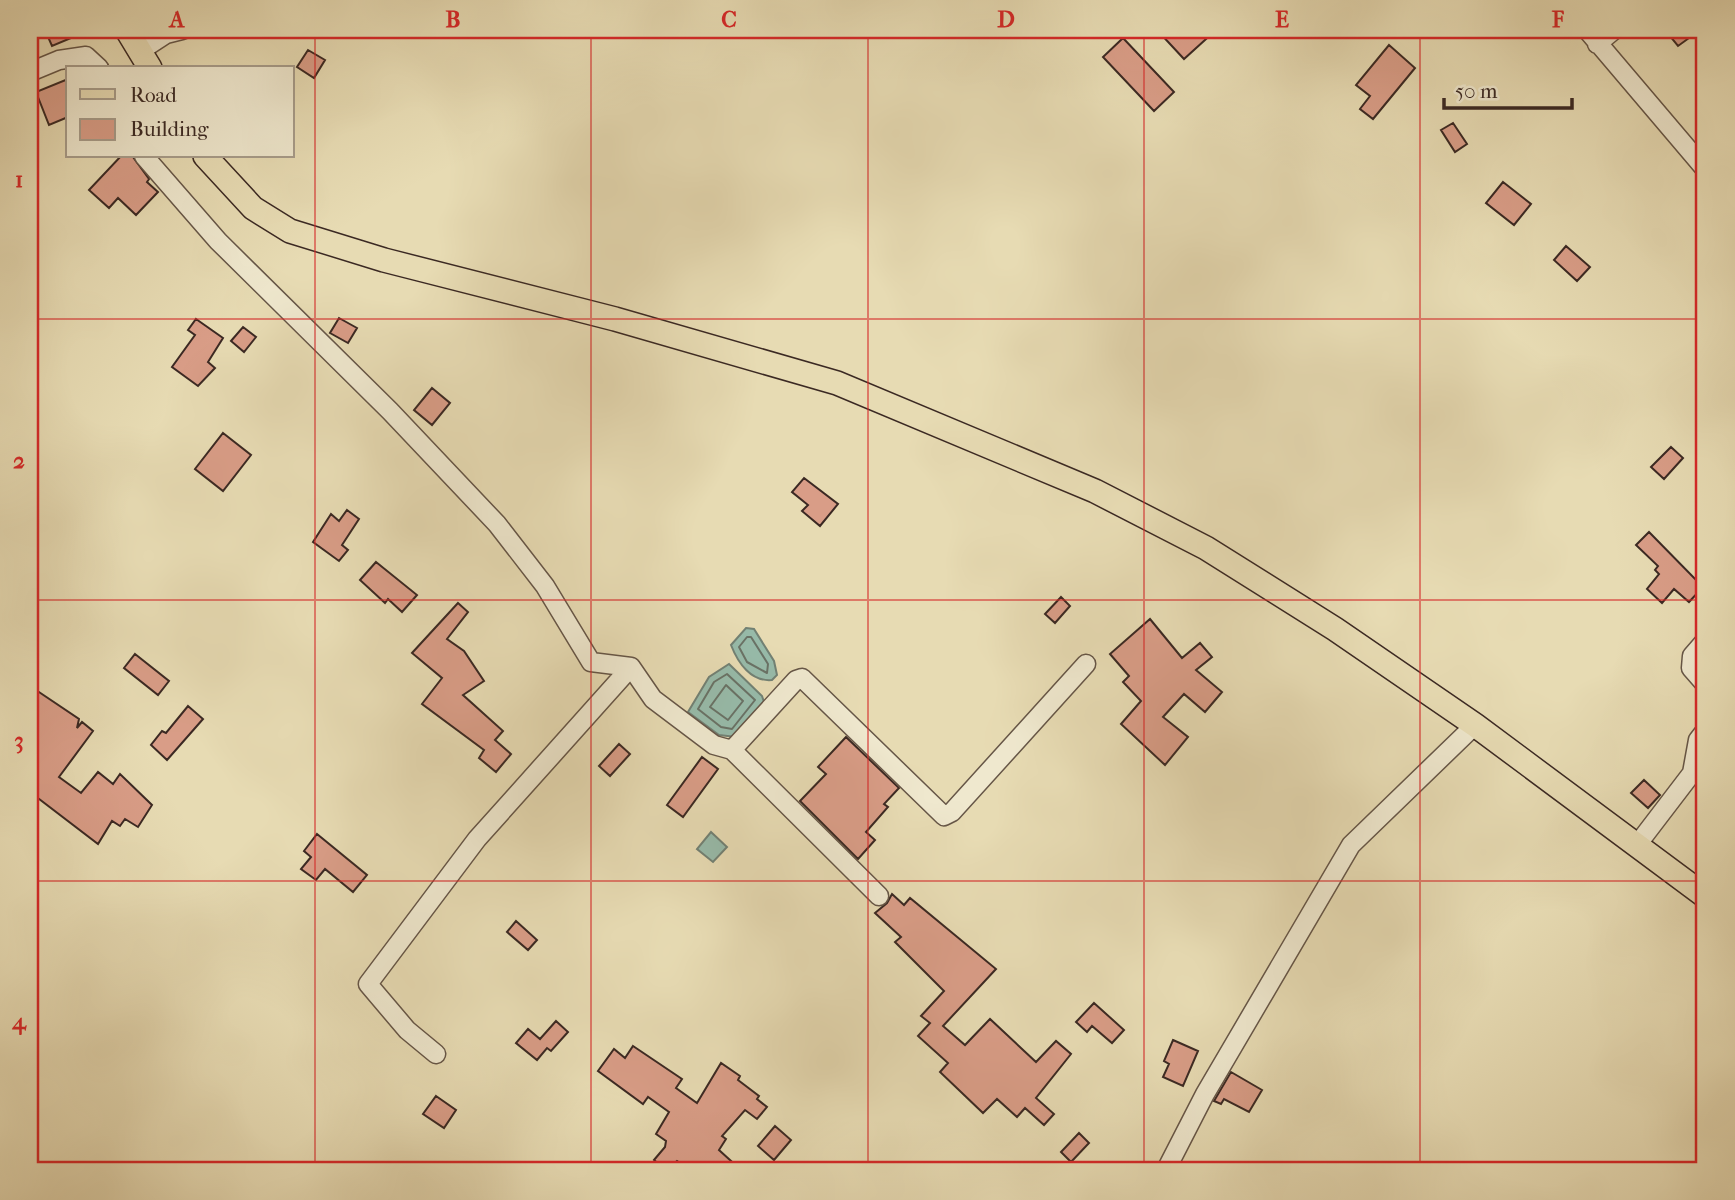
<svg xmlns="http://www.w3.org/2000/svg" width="1735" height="1200" font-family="'IM FELL French Canon',serif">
  <rect width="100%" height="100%" fill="#e7dbb3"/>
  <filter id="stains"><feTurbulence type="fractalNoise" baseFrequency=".00286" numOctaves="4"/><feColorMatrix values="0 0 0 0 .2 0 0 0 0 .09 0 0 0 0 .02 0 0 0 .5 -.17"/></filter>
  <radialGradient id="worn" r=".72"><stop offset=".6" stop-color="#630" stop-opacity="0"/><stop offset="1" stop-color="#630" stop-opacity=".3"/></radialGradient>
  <path fill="#97bbaa" stroke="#728174" stroke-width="2" d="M746,628L754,629L774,661L777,675L772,680C751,682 738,663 731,645Z
    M729,664L762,696L764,702L736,737L719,735L688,712L709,677Z
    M711,832L727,847L713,862L697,849Z"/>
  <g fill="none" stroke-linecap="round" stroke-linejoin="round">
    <path stroke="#697266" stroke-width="2" d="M747,637H751L768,664L767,673L747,662L739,647Z
      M727,674L755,700L732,729L721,727L698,709L714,682Z
      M726,685L743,701L728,720L710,707Z"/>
  </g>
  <path fill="#d99d87" stroke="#3b2923" stroke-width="2" d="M45,30H90L52,46Z
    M1157,30H1216L1184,59Z
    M1665,30H1700L1678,46Z
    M1123,38L1174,92L1154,111L1103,57Z
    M1389,45L1415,68L1373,119L1360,109L1370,96L1356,85Z
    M308,50L325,60L314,78L297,67Z
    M68,79V117L49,125L36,92Z
    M1453,123L1467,144L1455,152L1441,130Z
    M121,156L133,157L149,179L147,182L158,192L136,215L118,198L109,208L89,190Z
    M1503,182L1531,204L1514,225L1486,203Z
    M1566,246L1590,267L1577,281L1554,260Z
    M339,318L357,328L348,343L330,333Z
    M196,319L223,338L208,362L215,368L198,386L172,367L195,335L188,330Z
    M243,327L256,337L244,352L231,341Z
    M432,388L450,403L432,425L414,410Z
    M223,433L251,455L223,491L195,469Z
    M1671,447L1683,458L1664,479L1651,467Z
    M804,478L838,504L820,526L802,511L808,505L792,492Z
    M347,510L359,519L342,545L348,550L339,561L313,542L331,514L339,521Z
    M1649,532L1703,587L1689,602L1674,589L1662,603L1647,589L1659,574L1655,570L1658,566L1636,545Z
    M376,562L417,595L402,612L388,599L385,603L360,580Z
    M1061,597L1070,606L1055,623L1045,614Z
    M458,603L468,612L447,639L464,651L484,681L463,695L503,731L495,740L511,754L496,772L479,758L484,750L422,704L442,678L412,653Z
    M1150,619L1182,658L1200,643L1212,657L1196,670L1222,692L1205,712L1184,694L1163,717L1188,737L1165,765L1121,724L1141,701L1123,682L1129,676L1110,654Z
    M135,654L169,681L158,695L124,668Z
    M30,686L79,719L77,728L82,722L93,731L59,777L81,793L98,772L113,784L120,774L152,805L138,827L125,819L120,826L112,821L98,844L30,792Z
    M188,706L203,719L167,760L151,745L162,731L166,733Z
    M846,737L899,788L884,804L888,807L866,832L875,840L858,859L800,801L826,774L818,767Z
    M619,744L630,754L610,776L599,766Z
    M702,757L718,769L683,817L667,805Z
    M1644,780L1660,795L1648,808L1631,793Z
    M317,834L367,875L353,892L325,869L316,880L301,869L311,857L304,851Z
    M892,894L904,905L910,898L996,969L943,1026L965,1045L990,1019L1036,1062L1056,1041L1071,1054L1036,1098L1054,1114L1044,1125L1025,1108L1017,1117L997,1099L983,1113L940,1072L948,1063L918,1036L930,1023L921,1016L944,991L895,942L901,937L875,913L887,903Z
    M516,921L537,940L528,950L507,932Z
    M1094,1003L1124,1030L1112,1043L1092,1026L1087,1032L1076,1022Z
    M556,1021L568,1032L551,1051L547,1048L537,1060L516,1043L528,1029L540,1039Z
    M1173,1040L1198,1051L1183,1086L1163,1077L1169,1064L1164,1061Z
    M633,1046L682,1079L676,1088L697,1103L721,1063L740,1076L738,1080L759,1096L757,1099L767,1107L757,1119L745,1110L722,1136L726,1139L719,1150L741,1170H690L677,1161L666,1170L654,1160L665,1147L666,1141L656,1134L669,1112L648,1097L643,1104L598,1071L614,1049L625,1058Z
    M1231,1072L1262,1090L1249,1112L1224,1099L1221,1104L1214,1101Z
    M436,1096L456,1110L444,1128L423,1114Z
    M775,1126L791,1140L774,1160L758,1146Z
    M1079,1133L1089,1143L1071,1162L1061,1152Z"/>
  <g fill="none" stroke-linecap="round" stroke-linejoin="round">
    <defs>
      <path id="minor" d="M1587,30L1705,169
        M1597,44L1614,30
        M140,51L166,34L182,30
        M30,72L59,60L86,56L99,68
        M144,156L218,241L390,411L497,524L545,586L591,662L631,667L653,699L714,745L732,750L879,896
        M1705,641L1692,656L1691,668L1705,684
        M732,750L796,680L802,678L944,816L952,812L1086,664
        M1637,845L1692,773L1698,740L1705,731
        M436,1054L407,1030L368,984L477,839L631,667
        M1166,1170L1205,1094L1351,845L1475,725"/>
      <path id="major" d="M127,30L150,68
        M205,156L253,208L290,231L384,260L615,319L837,383L1095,491L1206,548L1335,629L1475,725L1705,896"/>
    </defs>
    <use href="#minor" stroke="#665647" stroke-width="21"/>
    <use href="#major" stroke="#3b2923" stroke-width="26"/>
    <use href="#minor" stroke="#efe8ce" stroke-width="18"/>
    <use href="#major" stroke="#e7dbb3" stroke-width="23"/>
  </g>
  <path fill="none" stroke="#d62828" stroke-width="2" stroke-opacity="0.55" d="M315,30V1170M591,30V1170M868,30V1170M1144,30V1170M1420,30V1170M30,319H1705M30,600H1705M30,881H1705"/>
  <rect width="1735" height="1200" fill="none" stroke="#e7dbb3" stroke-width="77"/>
  <rect x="66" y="66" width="228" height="91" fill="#efe8ce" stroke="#a79c8a" stroke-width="2"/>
  <rect x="80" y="89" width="35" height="10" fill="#e7dbb3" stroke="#a79c8a" stroke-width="2"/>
  <text x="130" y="102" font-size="21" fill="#3b2923">Road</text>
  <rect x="80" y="119" width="35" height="21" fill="#d99d87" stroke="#a79c8a" stroke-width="2"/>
  <text x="130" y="136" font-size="21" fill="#3b2923">Building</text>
  <path d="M1444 98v10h128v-10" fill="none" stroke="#3b2923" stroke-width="3.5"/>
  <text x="1455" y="98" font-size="21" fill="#3b2923" stroke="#efe8ce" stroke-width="5" paint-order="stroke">50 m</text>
  <rect x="38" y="38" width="1658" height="1124" fill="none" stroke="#d62828" stroke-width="2.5"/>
  <g font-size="23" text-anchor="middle" font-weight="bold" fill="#d62828">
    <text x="177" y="27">A</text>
    <text x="453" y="27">B</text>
    <text x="729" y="27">C</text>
    <text x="1006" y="27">D</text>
    <text x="1282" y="27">E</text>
    <text x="1558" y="27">F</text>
    <text x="19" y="187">1</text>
    <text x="19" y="468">2</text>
    <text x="19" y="748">3</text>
    <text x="19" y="1029">4</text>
  </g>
  <rect width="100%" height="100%" filter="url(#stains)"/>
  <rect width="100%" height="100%" fill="url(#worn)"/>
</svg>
